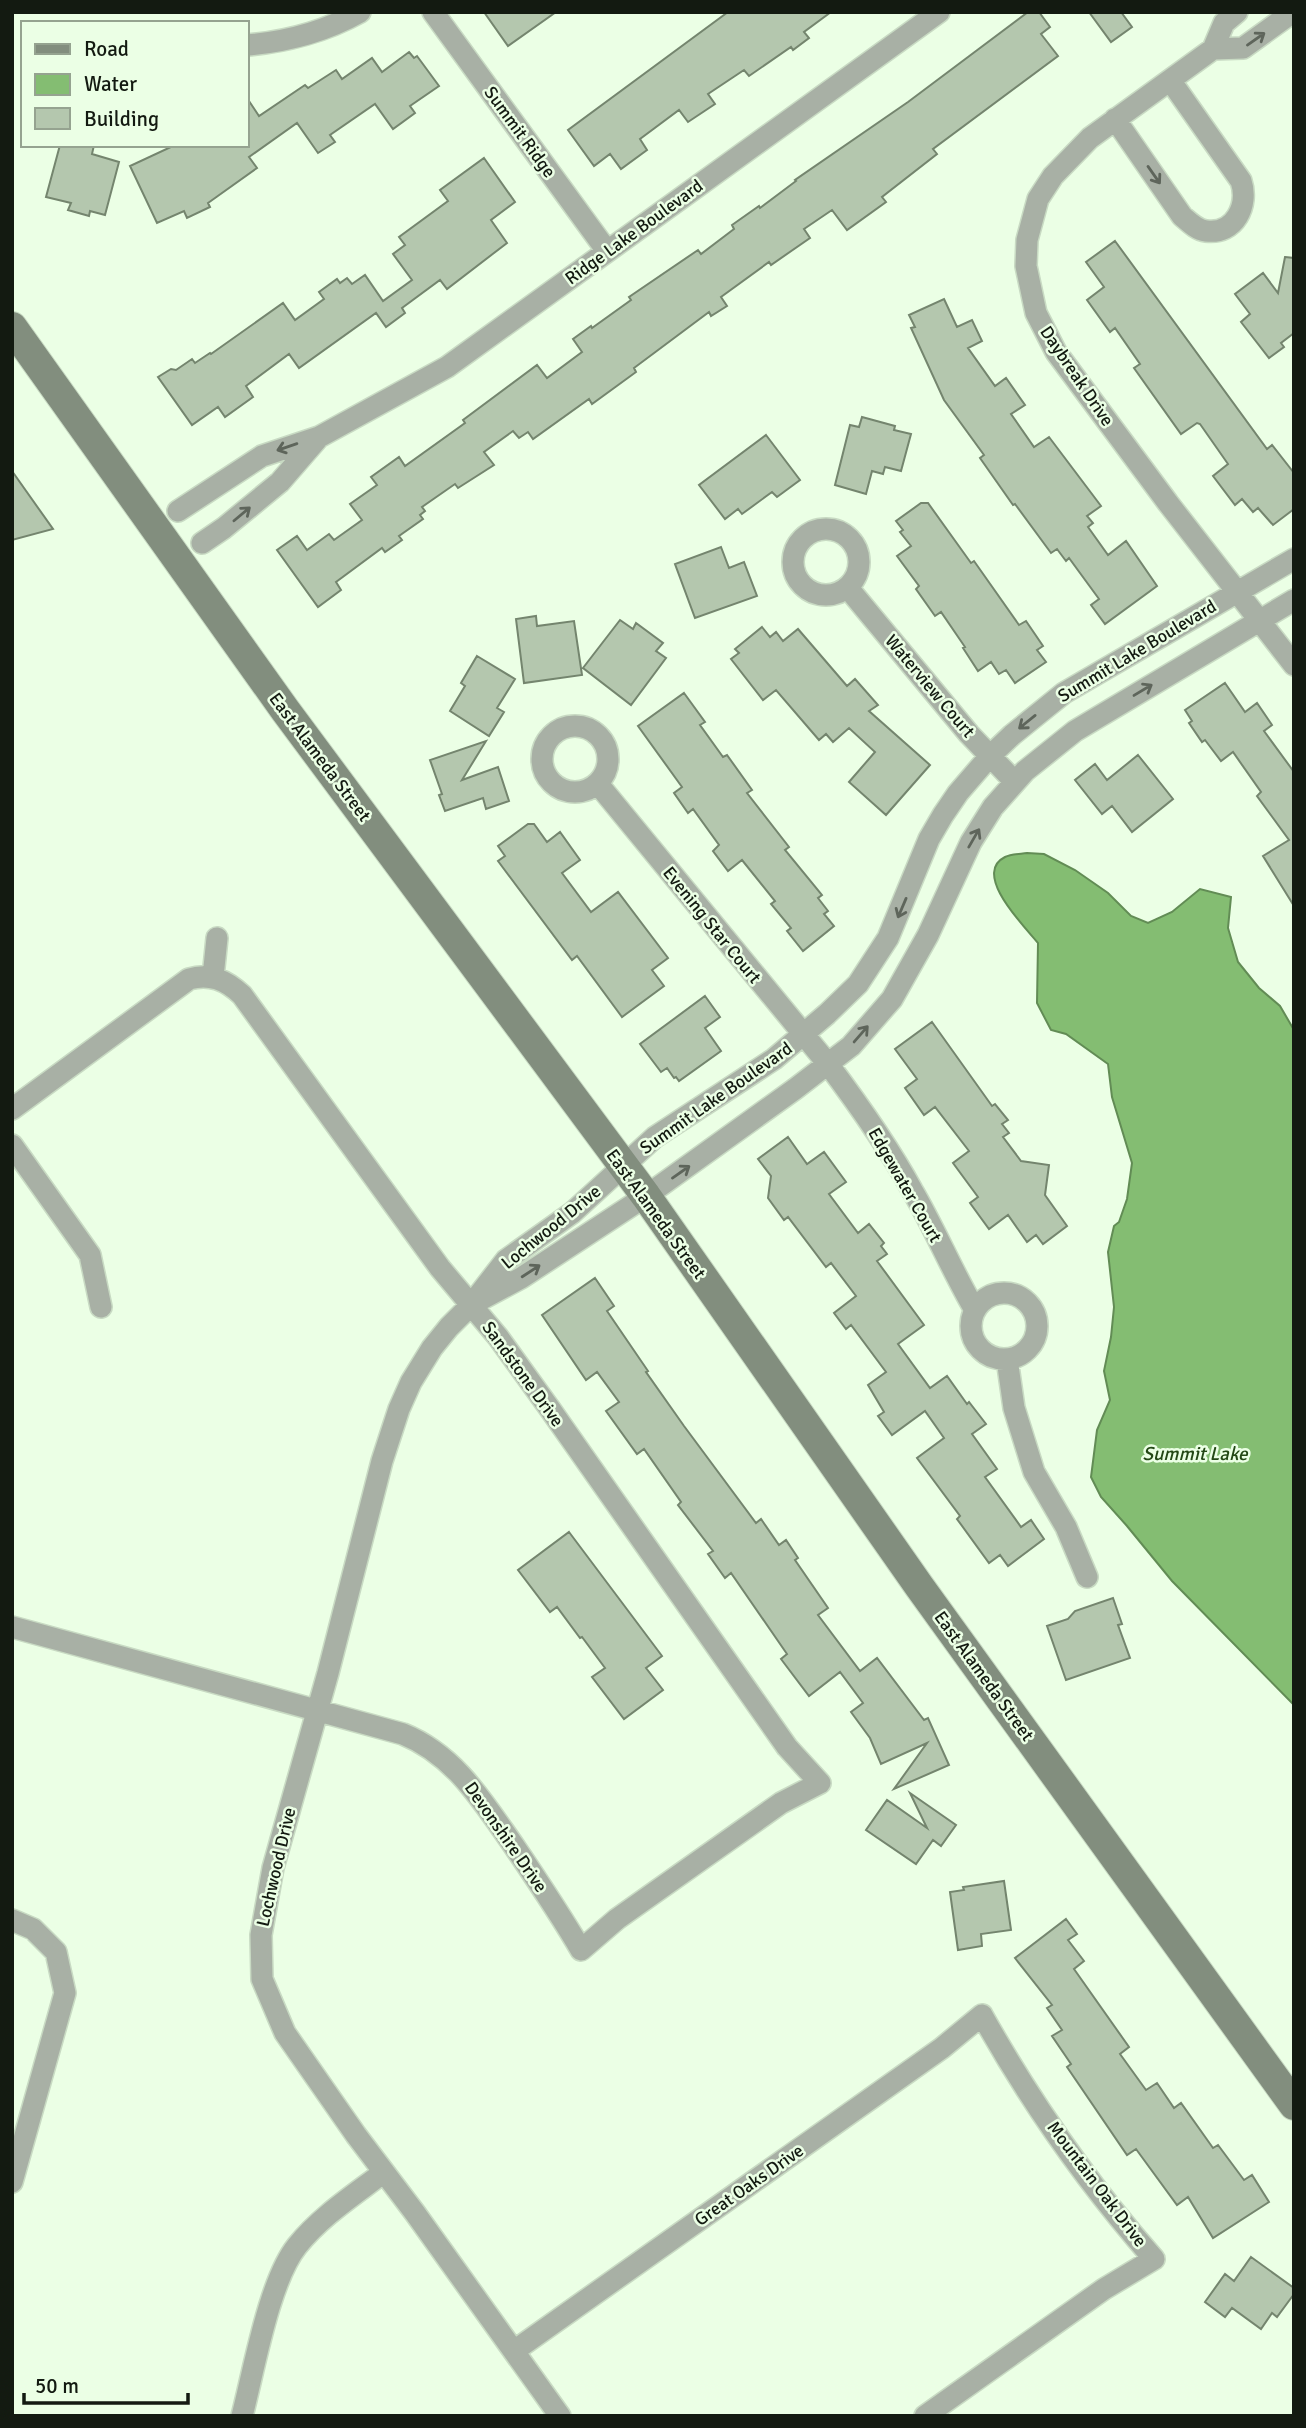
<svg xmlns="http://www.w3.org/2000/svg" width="1306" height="2428" font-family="Signika,sans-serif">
  <rect width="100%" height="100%" fill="#ebffe5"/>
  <path fill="#84bd72" stroke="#628c55" stroke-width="2" d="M1027,853L1044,854L1075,870L1108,893L1131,916L1148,923L1172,912L1200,889L1231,897L1228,928L1238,962L1259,988L1280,1006L1294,1030V1705L1172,1581L1127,1526L1101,1497L1091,1477L1097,1430L1110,1400L1104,1371L1111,1337L1114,1307L1108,1252L1114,1226L1119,1222L1127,1199L1132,1163L1112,1097L1108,1064L1066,1034L1051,1030L1037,1003L1038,943C1026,928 971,874 1005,857C1011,854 1020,854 1027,853Z"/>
  <path fill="#b4c7ae" stroke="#74856e" stroke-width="2" d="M484,12H556L508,46Z
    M728,12H831L804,32L809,38L793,50L791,47L749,76L744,70L708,94L715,104L688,122L679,110L640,139L647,150L621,169L610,154L594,166L568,130Z
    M1028,12H1039L1050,27L1041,34L1058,56L933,149L937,154L882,197L886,202L847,230L832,210L804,229L810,238L771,265L769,262L721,297L727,306L711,316L709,312L634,368L636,372L592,404L589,399L533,439L528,432L519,438L513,431L484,452L494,465L458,488L455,484L422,507L425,511L420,515L423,519L399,536L402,540L385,552L382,548L336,582L341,590L318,607L277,550L297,536L307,550L329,534L334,540L362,520L350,504L377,485L371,477L399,457L405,466L465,423L463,420L537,365L547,378L582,352L573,339L591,326L592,328L631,300L629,297L698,250L701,254L734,229L732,225L759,206L760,208L796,181L795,180L908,102Z
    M1089,12H1121L1132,27L1111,42Z
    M409,52L414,58L417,56L439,86L410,106L415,113L393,129L375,104L330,135L335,142L318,153L297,123L249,157L257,168L208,203L210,207L187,218L184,211L157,223L130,166L175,145H247V98L259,116L305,85L308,88L336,70L342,79L372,58L382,72Z
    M60,145H94L92,154L119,162L105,215L90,211L89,216L68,210L71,203L46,197Z
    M484,158L515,202L491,220L507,243L447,289L440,280L402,308L405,313L386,327L376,313L299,368L289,354L246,386L253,397L225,417L218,407L192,425L158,377L171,369L176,370L192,359L195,363L210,353L211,354L283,303L295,320L324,299L319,292L337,279L340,283L347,278L352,284L365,275L383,301L412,280L393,254L405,245L399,237L448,201L440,190Z
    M1115,241L1267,449L1272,445L1294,473V509L1273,525L1258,508L1253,512L1242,499L1235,505L1213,476L1228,464L1200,424L1197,423L1181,434L1134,368L1140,364L1115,328L1110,332L1087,300L1104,287L1086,262Z
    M1285,257L1294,258V333L1281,343L1284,347L1269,358L1241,322L1250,314L1235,294L1263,273L1278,293Z
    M944,299L957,327L972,320L982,341L968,348L995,386L1006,378L1025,405L1011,414L1034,447L1049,437L1101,506L1087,516L1093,523L1088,527L1108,555L1126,541L1157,586L1105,624L1091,605L1099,599L1069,558L1066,561L1057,549L1051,553L1015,504L1013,505L980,458L984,455L944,400L911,328L915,327L909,315Z
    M862,417L895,426L894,430L911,434L901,471L885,467L883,474L872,471L866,494L835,485L850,425L859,427Z
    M766,435L800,480L777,497L772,492L742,514L738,509L725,519L699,485Z
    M12,471L53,529L12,540Z
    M921,503H928L971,563L974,561L1019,625L1026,621L1043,646L1037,650L1046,662L1015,683L1006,670L999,674L991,662L978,671L963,648L965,647L941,612L935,616L916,589L919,586L897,556L911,546L900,532L903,530L896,521Z
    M721,547L729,568L744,562L757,596L695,618L675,564Z
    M536,616L537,626L574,621L582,675L524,683L516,619Z
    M620,620L633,629L636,623L663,643L656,651L666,658L631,705L583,668Z
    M762,627L770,637L776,632L783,641L798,629L847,686L855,679L878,705L869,711L930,765L886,815L849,782L875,752L849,728L833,742L826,734L819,740L776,690L763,700L731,659L739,653L735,649Z
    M477,656L515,679L497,708L504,712L489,736L450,711L465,686L461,683Z
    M1225,683L1245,712L1257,703L1272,725L1264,731L1294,772V906L1263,856L1289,840L1257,796L1261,792L1233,752L1221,761L1205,740L1202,742L1189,723L1192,721L1185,710Z
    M684,693L705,722L700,725L723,757L727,755L752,790L747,793L789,847L785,850L822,895L818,898L828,911L824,914L834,926L803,951L787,931L791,928L771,904L775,901L742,860L728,871L713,851L719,845L693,809L688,813L674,793L682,787L638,726Z
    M486,741L462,780L498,767L509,801L486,809L483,798L445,811L439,795L442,794L430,760Z
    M1138,755L1173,799L1132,832L1112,806L1102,814L1075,780L1095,764L1107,780Z
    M528,824H534L547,842L560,832L580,860L562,873L591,912L618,892L668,958L652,970L664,986L622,1017L577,956L572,960L498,861L505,856L498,846Z
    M705,996L720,1017L705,1028L721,1051L679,1081L676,1077L674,1078L667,1068L661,1072L640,1044Z
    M932,1022L992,1106L995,1104L1008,1120L1002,1124L1009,1133L1003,1137L1021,1161L1049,1165L1045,1195L1067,1226L1043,1244L1036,1235L1027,1242L1008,1215L989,1229L970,1203L978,1197L953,1163L969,1151L935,1107L924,1115L905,1088L917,1079L895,1049Z
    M788,1137L807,1164L824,1152L846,1182L829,1194L858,1233L869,1224L884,1243L881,1246L887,1254L877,1261L924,1325L898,1344L930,1388L947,1376L967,1404L969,1402L986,1424L972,1434L997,1469L985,1477L1021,1527L1031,1520L1044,1539L1008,1566L1000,1555L989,1563L957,1519L960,1516L917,1458L944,1438L925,1411L892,1435L878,1416L884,1412L868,1385L886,1372L851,1325L846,1329L834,1313L856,1296L831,1263L826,1267L788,1217L784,1220L768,1198L771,1176L758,1159Z
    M595,1278L614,1306L607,1311L648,1371L646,1372L684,1426L756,1523L761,1519L779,1545L786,1540L798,1558L795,1560L828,1608L818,1615L860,1671L877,1658L924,1720L928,1718L949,1765L894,1789L927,1743L881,1764L870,1738L851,1712L863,1703L840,1672L809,1696L781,1659L787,1654L731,1573L725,1578L708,1554L713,1551L678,1505L681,1502L644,1449L637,1454L606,1411L619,1402L597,1372L586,1380L542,1315Z
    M569,1532L662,1656L646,1668L663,1690L624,1719L592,1677L605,1668L582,1637L580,1638L557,1607L550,1612L518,1570Z
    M1113,1598L1122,1624L1118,1625L1130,1658L1066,1680L1047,1626L1068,1619L1075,1611Z
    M910,1793L956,1825L941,1846L933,1840L916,1864L866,1830L887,1800L927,1828Z
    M1004,1881L1011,1930L981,1934L982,1946L958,1950L950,1892L964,1890L963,1887Z
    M1066,1919L1077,1934L1068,1940L1084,1961L1074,1969L1129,2047L1120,2054L1146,2090L1157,2083L1174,2108L1181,2103L1213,2148L1218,2145L1244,2180L1252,2175L1269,2202L1213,2238L1188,2197L1177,2205L1136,2149L1127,2155L1067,2067L1071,2064L1052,2036L1062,2030L1047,2008L1052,2005L1015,1958Z
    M1251,2257L1294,2288V2294L1277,2317L1272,2313L1261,2329L1232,2308L1225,2317L1205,2302L1225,2274L1234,2281Z"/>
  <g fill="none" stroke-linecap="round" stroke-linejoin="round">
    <defs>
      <path id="street" d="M433,12L607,251
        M1237,12L1224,23L1213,49L1090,138L1053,176L1038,199L1027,240L1026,266L1036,313L1056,352L1168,503L1294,665
        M247,45C285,42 326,31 360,12
        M1213,49L1243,48L1293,12
        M1115,119L1182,216C1189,222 1197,230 1206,231C1235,235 1249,205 1241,181L1170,80
        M319,437L447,367L939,12
        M178,511L262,456L319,437L280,482L224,528L202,543
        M793 562a33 33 0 1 1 66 0a33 33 0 1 1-66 0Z
        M848,588L969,734L1015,782
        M542 759a33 33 0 1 1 66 0a33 33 0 1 1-66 0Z
        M598,784L828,1064C858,1104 888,1146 912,1190C935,1229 952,1271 975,1310
        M213,977L217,938
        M12,1109L189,979C210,973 226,980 242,995L440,1268L498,1337L550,1409L787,1747L820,1783L781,1803L617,1919L581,1950C560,1914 537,1880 514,1846C483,1802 455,1755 403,1734L12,1627
        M12,1145L90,1255L101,1307
        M971 1326a33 33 0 1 1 66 0a33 33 0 1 1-66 0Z
        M480,1300L521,1278L646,1196L795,1089L851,1046L892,999L928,935L971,842L993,807L1025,771L1075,731L1294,600
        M1007,1359L1014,1408L1034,1472L1066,1527L1087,1577
        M12,1920L33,1929L56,1952L65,1993L12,2182
        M514,2351L942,2048L982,2015C1030,2101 1089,2185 1154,2259L1104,2289L925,2416
        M242,2416C254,2370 269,2281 297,2246C321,2216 354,2195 384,2172
        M560,2416L415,2213L356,2135L285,2033L262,1979L261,1935L273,1868L328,1673L382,1461L399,1409L411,1382L432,1348L449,1327L471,1305L506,1260L572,1213L655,1137L774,1059L827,1014L858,984L888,938L929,839L943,815L958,793L990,756L1012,735L1064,693L1294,559"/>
      <path id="secondary" d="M12,327L285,710L646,1196L919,1586L1294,2105"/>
    </defs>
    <use href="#street" stroke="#c8dac3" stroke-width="24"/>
    <use href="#secondary" stroke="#c8dac3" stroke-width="32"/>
    <use href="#street" stroke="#a8b0a5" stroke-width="21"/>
    <use href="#secondary" stroke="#828e7e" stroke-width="30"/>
  </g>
  <defs><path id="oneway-shaft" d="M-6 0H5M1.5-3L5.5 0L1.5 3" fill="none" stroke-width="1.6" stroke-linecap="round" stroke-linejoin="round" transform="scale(1.75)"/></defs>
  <g stroke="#5e655b">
    <use href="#oneway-shaft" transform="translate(1256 39) rotate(-35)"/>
    <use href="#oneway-shaft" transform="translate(1154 175) rotate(55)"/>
    <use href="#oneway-shaft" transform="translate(287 447) rotate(161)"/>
    <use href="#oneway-shaft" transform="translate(242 514) rotate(-40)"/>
    <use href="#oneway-shaft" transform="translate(1143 690) rotate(-31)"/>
    <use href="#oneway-shaft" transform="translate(1027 722) rotate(141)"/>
    <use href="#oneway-shaft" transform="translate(974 838) rotate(-60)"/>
    <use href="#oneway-shaft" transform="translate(902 908) rotate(113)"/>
    <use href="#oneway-shaft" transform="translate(861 1034) rotate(-49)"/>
    <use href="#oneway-shaft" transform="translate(681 1172) rotate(-35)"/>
    <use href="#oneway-shaft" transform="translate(531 1271) rotate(-33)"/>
  </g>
  <g text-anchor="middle" stroke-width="5" stroke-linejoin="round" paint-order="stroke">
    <g font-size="18" fill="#131a11" stroke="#ebffe5">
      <text transform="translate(520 132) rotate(54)" y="6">Summit Ridge</text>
      <text transform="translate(634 232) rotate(-36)" y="6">Ridge Lake Boulevard</text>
      <text transform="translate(1077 376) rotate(56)" y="6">Daybreak Drive</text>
      <text transform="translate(1137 651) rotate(-31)" y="6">Summit Lake Boulevard</text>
      <text transform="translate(930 686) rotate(50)" y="6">Waterview Court</text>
      <text transform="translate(320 757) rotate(53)" y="6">East Alameda Street</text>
      <text transform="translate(712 925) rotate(51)" y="6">Evening Star Court</text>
      <text transform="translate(716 1098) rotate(-35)" y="6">Summit Lake Boulevard</text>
      <text transform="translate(905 1185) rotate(60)" y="6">Edgewater Court</text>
      <text transform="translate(656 1214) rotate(54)" y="6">East Alameda Street</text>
      <text transform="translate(551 1227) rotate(-39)" y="6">Lochwood Drive</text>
      <text transform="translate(523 1374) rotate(54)" y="6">Sandstone Drive</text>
      <text transform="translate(984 1676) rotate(54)" y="6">East Alameda Street</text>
      <text transform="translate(506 1837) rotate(55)" y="6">Devonshire Drive</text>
      <text transform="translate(276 1867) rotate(-77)" y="6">Lochwood Drive</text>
      <text transform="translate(1097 2184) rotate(53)" y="6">Mountain Oak Drive</text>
      <text transform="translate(749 2185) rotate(-35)" y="6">Great Oaks Drive</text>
    </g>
    <g font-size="19" font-style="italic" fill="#234815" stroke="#ebffe5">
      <text x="1195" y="1460">Summit Lake</text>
    </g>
  </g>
  <rect width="1306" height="2428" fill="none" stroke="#131a11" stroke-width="28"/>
  <rect x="21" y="21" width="228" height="126" fill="#ebffe5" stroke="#95a390" stroke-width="2"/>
  <rect x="35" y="44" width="35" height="10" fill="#828e7e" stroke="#95a390" stroke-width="2"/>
  <text x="84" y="56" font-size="21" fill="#131a11">Road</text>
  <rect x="35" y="74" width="35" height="21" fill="#84bd72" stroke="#95a390" stroke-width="2"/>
  <text x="84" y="91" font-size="21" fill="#131a11">Water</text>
  <rect x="35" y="108" width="35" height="21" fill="#b4c7ae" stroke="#95a390" stroke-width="2"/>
  <text x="84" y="126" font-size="21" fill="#131a11">Building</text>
  <path d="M24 2393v10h164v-10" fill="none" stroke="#131a11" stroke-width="3.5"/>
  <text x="35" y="2393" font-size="21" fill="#131a11" stroke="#ebffe5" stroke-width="5" paint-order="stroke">50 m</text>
</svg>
